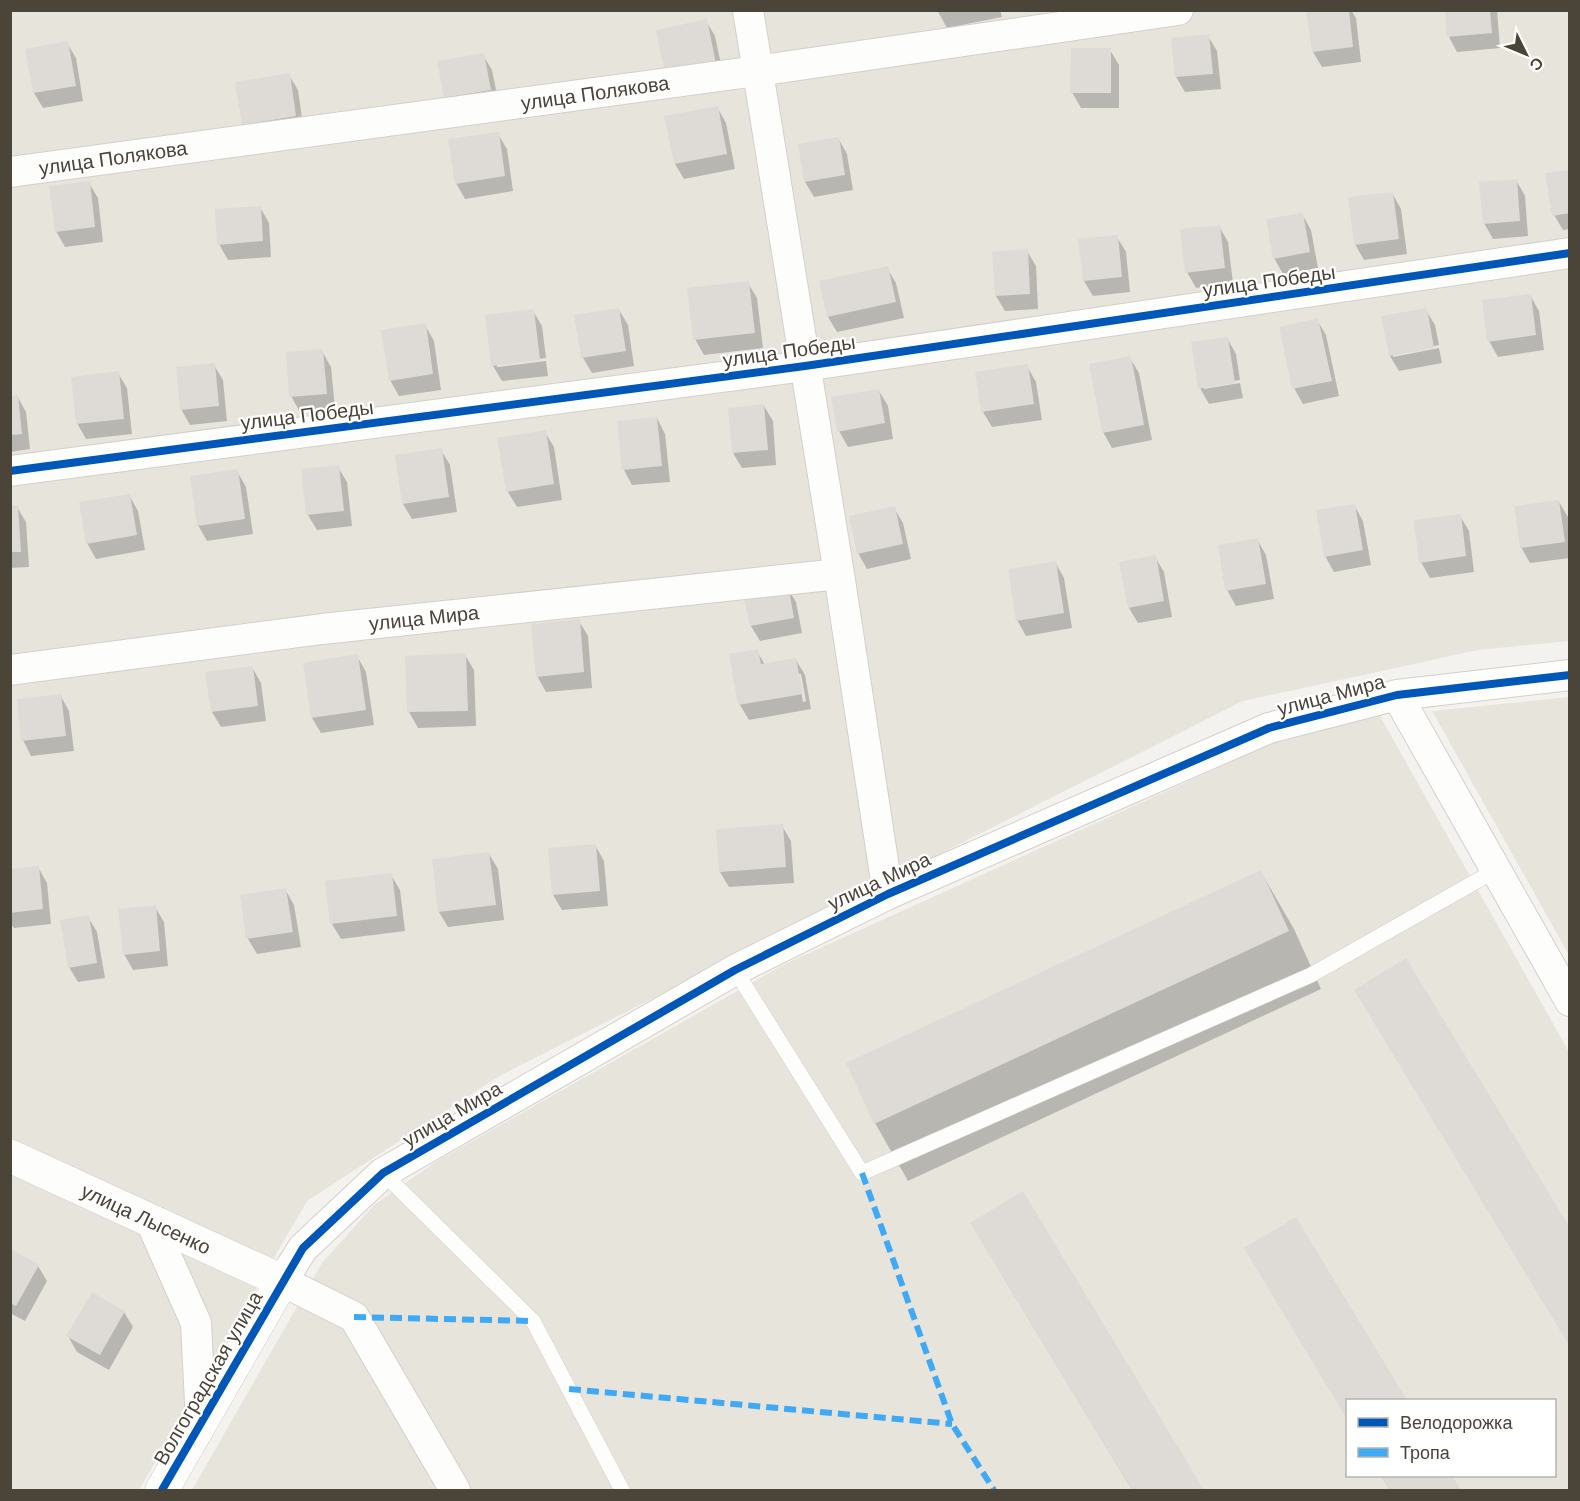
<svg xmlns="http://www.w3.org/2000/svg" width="1580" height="1501" font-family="'DM Sans',sans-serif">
  <rect width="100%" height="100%" fill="#f4f2ee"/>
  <path fill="#e7e4dc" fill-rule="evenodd" d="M10,11H1569V641L1478,650L1243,701L501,1075L307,1201L139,1490H11Z
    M1569,697H1570L1569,955L1432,711Z
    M1380,716L1569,1052V1490H192L322,1263L374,1205L437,1161L785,964L1295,733ZM1348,1400H1554V1476H1348Z"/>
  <path fill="#0003" fill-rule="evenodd" d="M937,10H1000L1002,17L947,28Z
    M1308,10H1351L1356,18L1361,62L1322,67L1313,52Z
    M1446,10H1497L1500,48L1457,52L1449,37Z
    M706,21L715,36L724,79L658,31Z
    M1208,36L1217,51L1221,89L1185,92L1176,77Z
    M67,43L76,58L83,101L43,108L34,93Z
    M1110,50L1119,65V108H1081L1072,92Z
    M483,55L492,70L499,105L454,113L445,98L439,62Z
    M289,75L298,90L304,132L252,140L243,124Z
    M717,107L726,123L735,169L684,179L675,164Z
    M498,134L507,149L513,191L465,199L456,183Z
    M838,138L847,154L853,190L814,197L805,182Z
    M1570,171V229L1563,230L1554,215Z
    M1516,180L1525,196L1528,236L1493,239L1484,223Z
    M89,183L98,198L103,242L65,247L56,231Z
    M1392,193L1401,209L1407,254L1364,260L1355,244Z
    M260,207L269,223L271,257L228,260L219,244Z
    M1302,214L1311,230L1318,268L1283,274L1274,258Z
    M1219,226L1228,242L1233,283L1196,288L1187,272Z
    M1117,237L1126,252L1130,292L1093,296L1084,281Z
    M1027,251L1036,266L1038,309L1005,311L996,296Z
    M887,268L896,283L904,318L837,332L828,317L821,282Z
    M748,283L757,298L763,348L704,355L695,339Z
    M1530,295L1539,311L1544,350L1498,357L1489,341Z
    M619,310L628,325L634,366L592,373L583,358Z
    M1426,310L1435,325L1439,345L1393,354V357L1439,348L1442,363L1399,371L1390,356L1383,318Z
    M533,311L542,326L546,358L497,364V367L546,361L548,376L502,381L493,366L487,316Z
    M1317,320L1326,335L1339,396L1303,404L1294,388Z
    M425,325L434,341L441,390L399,396L390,380Z
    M1227,338L1236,354L1240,380L1204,386V389L1240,383L1243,398L1209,404L1200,388Z
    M322,351L331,367L335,409L300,412L291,396Z
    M1130,358L1139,373L1152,440L1112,448L1103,432Z
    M214,365L223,380L227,421L190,425L181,409Z
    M1027,366L1036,382L1042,420L992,427L983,412Z
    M118,373L127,388L132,434L86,439L77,423Z
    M879,391L888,406L893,439L848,447L839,431Z
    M17,396L26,412L30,449L10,452V397Z
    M764,406L773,421L776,465L742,468L733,453Z
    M657,418L665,434L670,482L632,485L624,470L619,422Z
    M545,432L554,447L562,500L517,507L508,492L499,439Z
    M441,450L450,465L457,512L412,519L403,504Z
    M338,467L347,482L352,526L317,530L308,515L302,471Z
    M237,471L246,487L253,534L207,541L198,525Z
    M129,495L138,511L145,550L96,559L87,543Z
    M1559,502L1568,517L1570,558L1530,563L1521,547Z
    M1354,505L1363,521L1371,565L1334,572L1325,556Z
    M10,507H17L26,522L29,567L10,568Z
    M894,508L903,523L911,559L867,569L858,553Z
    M1460,516L1469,531L1474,572L1430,578L1421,562Z
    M1257,539L1266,555L1274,599L1236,606L1227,590Z
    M1155,557L1164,572L1172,617L1138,623L1129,608Z
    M1055,562L1064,578L1072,628L1026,636L1017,620Z
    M787,587L796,602L802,633L760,641L751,626L745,595Z
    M579,621L588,636L592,688L546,692L537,676Z
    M757,651L765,665L796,660L805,675L811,709L749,720L740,705L731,655ZM798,674H801L806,701L803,702Z
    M465,655L474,670L476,726L418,728L409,712L407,657Z
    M357,656L366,672L374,725L321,733L312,718L304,664Z
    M252,667L261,683L266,721L221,727L212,712L207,673Z
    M60,695L69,711L74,751L31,756L23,740Z
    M782,826L791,841L794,883L729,887L720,872Z
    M595,845L604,861L608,906L562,910L553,895Z
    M489,854L498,869L504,920L448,927L439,912Z
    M38,867L47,883L51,924L14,928L10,923V871Z
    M1261,872L1294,929L1321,989L908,1181L875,1123Z
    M391,875L400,890L405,931L341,939L332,924Z
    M285,889L294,905L301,947L257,954L248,939L241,897Z
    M155,907L164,922L168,966L133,970L124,954Z
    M88,917L97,932L105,978L78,982L69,967Z
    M1022,1193L1202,1490H1132L997,1267Z
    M1296,1219L1405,1400H1348Z
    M10,1251L38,1266L47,1281L25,1321L10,1313Z
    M124,1312L133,1327L109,1370L77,1352L68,1336Z
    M1381,1476H1450L1460,1490H1390Z"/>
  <path fill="#dedbd6" d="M1306,10H1349L1353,47L1312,52Z
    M1445,10H1490L1492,33L1447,37Z
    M707,19L716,64L665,74L656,30Z
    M1209,34L1213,74L1175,77L1171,38Z
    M68,41L76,86L33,93L25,49Z
    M1071,48H1111V93H1070Z
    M484,53L491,90L444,98L437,61Z
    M290,73L296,116L242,125L235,82Z
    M718,106L727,154L674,164L664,116Z
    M499,132L505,176L455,184L448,139Z
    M839,137L845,175L804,182L798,144Z
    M1570,170V213L1552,216L1545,173Z
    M1517,179L1520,221L1483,224L1479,182Z
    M90,181L95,227L55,232L49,186Z
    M1393,192L1399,239L1354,245L1348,197Z
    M261,206L263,241L217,245L215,209Z
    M1303,213L1310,252L1273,259L1266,219Z
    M1220,225L1225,268L1185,273L1180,229Z
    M1118,235L1122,277L1083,281L1078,239Z
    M1028,249L1030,294L995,296L992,252Z
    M888,266L896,302L827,317L819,281Z
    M749,281L755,333L693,340L687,288Z
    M1531,294L1536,335L1487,342L1482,300Z
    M619,308L626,351L581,358L574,315Z
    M1427,308L1434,348L1389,356L1381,316Z
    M534,309L540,360L491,366L485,315Z
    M1318,318L1332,381L1292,389L1279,327Z
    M426,323L433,374L389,381L381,330Z
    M1228,337L1235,383L1198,389L1191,342Z
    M323,349L327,394L289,397L286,352Z
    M1131,356L1144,425L1102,433L1089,364Z
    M215,363L219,406L180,410L176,367Z
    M1028,364L1034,404L981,412L975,372Z
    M119,371L124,419L76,424L71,377Z
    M879,389L885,423L837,432L831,397Z
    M18,395L22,434L10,435V396Z
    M764,404L768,450L732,453L728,408Z
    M657,417L662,466L622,470L617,421Z
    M546,430L554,484L506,492L497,438Z
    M442,448L449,497L402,504L395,455Z
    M339,465L344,511L306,515L301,469Z
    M238,469L245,519L197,526L190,476Z
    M130,494L137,535L86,544L79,502Z
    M1559,500L1565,542L1520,548L1514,506Z
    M1355,504L1363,550L1324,557L1316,510Z
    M18,505L21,552H10V506Z
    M895,506L903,544L857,554L849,516Z
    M1461,514L1466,556L1419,563L1414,520Z
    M1258,538L1266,584L1225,591L1218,545Z
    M1156,555L1164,601L1128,608L1119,562Z
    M1056,561L1064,613L1016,621L1008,569Z
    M788,585L794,618L750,626L743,594Z
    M580,619L584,672L536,677L531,624Z
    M758,649L761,664L796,658L803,694L738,705L729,654Z
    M466,653L468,711L407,712L405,656Z
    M358,654L366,710L311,718L303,663Z
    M253,666L258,706L211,712L205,672Z
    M61,694L66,736L21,741L17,699Z
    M783,824L786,867L719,872L716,829Z
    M596,844L600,891L552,895L548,848Z
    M489,852L496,905L438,912L432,859Z
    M39,866L43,909L10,913V869Z
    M1261,870L1289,931L874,1124L846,1063Z
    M392,873L397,916L330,924L325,881Z
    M286,888L293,932L246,939L240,895Z
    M156,905L160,951L123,955L118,909Z
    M89,915L97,963L68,968L60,920Z
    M1406,958L1570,1228V1347L1354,990Z
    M1023,1191L1204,1490H1132L970,1223Z
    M1296,1217L1407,1400H1348V1421L1244,1248Z
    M10,1249L39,1265L16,1306L10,1303Z
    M92,1292L125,1311L100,1355L66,1336Z
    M1381,1476H1452L1461,1490H1390Z"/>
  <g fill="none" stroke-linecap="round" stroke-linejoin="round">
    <defs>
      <path id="service" d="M735,970L862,1173L1311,975L1496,870
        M383,1173L533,1321L622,1490"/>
      <path id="minor" d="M748,10L839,574L888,894
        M10,172L757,71L1178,10
        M10,471L805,366L1570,253
        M10,670L322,629L839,574
        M1397,695L1570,1001
        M151,1222L196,1323L201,1423
        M455,1490L354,1317L282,1281L303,1248L383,1173L735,970L888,894L1269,728L1397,695L1570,675"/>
      <path id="tertiary" d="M10,1156L282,1281L162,1490"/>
    </defs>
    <use href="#service" stroke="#d2d0cb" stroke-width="16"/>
    <use href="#minor" stroke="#d2d0cb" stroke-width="32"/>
    <use href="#tertiary" stroke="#d2d0cb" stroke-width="34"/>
    <use href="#service" stroke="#fdfdfc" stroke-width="15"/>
    <use href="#minor" stroke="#fdfdfc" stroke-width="30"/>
    <use href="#tertiary" stroke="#fdfdfc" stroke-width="33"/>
    <path stroke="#3fa9f5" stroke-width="6" stroke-dasharray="12 6" stroke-linecap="butt" d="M862,1173L952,1424L994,1490
      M354,1317L533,1321
      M569,1389L952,1424"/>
    <defs>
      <path id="cycleway" d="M10,471L805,366L1570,253
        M162,1490L303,1248L383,1173L735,970L888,894L1269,728L1397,695L1570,675"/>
    </defs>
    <use href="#cycleway" stroke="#fff" stroke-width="11"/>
    <use href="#cycleway" stroke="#0057b8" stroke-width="8"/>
  </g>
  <g text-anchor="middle" stroke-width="4.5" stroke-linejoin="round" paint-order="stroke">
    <g font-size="20" fill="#4b4439" stroke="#fff">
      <text transform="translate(595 93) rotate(-8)" y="7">улица Полякова</text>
      <text transform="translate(113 158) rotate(-8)" y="7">улица Полякова</text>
      <text transform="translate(1269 281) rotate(-8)" y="7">улица Победы</text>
      <text transform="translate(789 351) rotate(-8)" y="7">улица Победы</text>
      <text transform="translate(307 415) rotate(-7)" y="7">улица Победы</text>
      <text transform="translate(424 618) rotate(-6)" y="7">улица Мира</text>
      <text transform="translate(1331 695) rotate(-15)" y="7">улица Мира</text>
      <text transform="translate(879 881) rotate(-25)" y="7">улица Мира</text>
      <text transform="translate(452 1114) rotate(-30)" y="7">улица Мира</text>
      <text transform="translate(146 1219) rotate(25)" y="7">улица Лысенко</text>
      <text transform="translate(208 1378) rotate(-60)" y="7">Волгоградская улица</text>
    </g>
  </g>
  <rect width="1580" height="1501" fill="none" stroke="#4b4439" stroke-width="24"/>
  <rect x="1346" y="1399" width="210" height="78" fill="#ffffff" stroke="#b7b4b0" stroke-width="1.5"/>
  <rect x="1358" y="1418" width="30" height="9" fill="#0057b8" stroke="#b7b4b0" stroke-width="1.5"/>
  <text x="1400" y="1429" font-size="18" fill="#4b4439">Велодорожка</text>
  <rect x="1358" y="1448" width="30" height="9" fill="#3fa9f5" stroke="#b7b4b0" stroke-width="1.5"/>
  <text x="1400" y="1459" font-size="18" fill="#4b4439">Тропа</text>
  <g transform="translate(1526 54) rotate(133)" stroke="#ffffff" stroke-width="4.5" paint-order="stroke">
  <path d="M0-4.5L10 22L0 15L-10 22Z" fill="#4b4439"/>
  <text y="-9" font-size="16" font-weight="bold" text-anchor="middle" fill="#4b4439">С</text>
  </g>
</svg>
